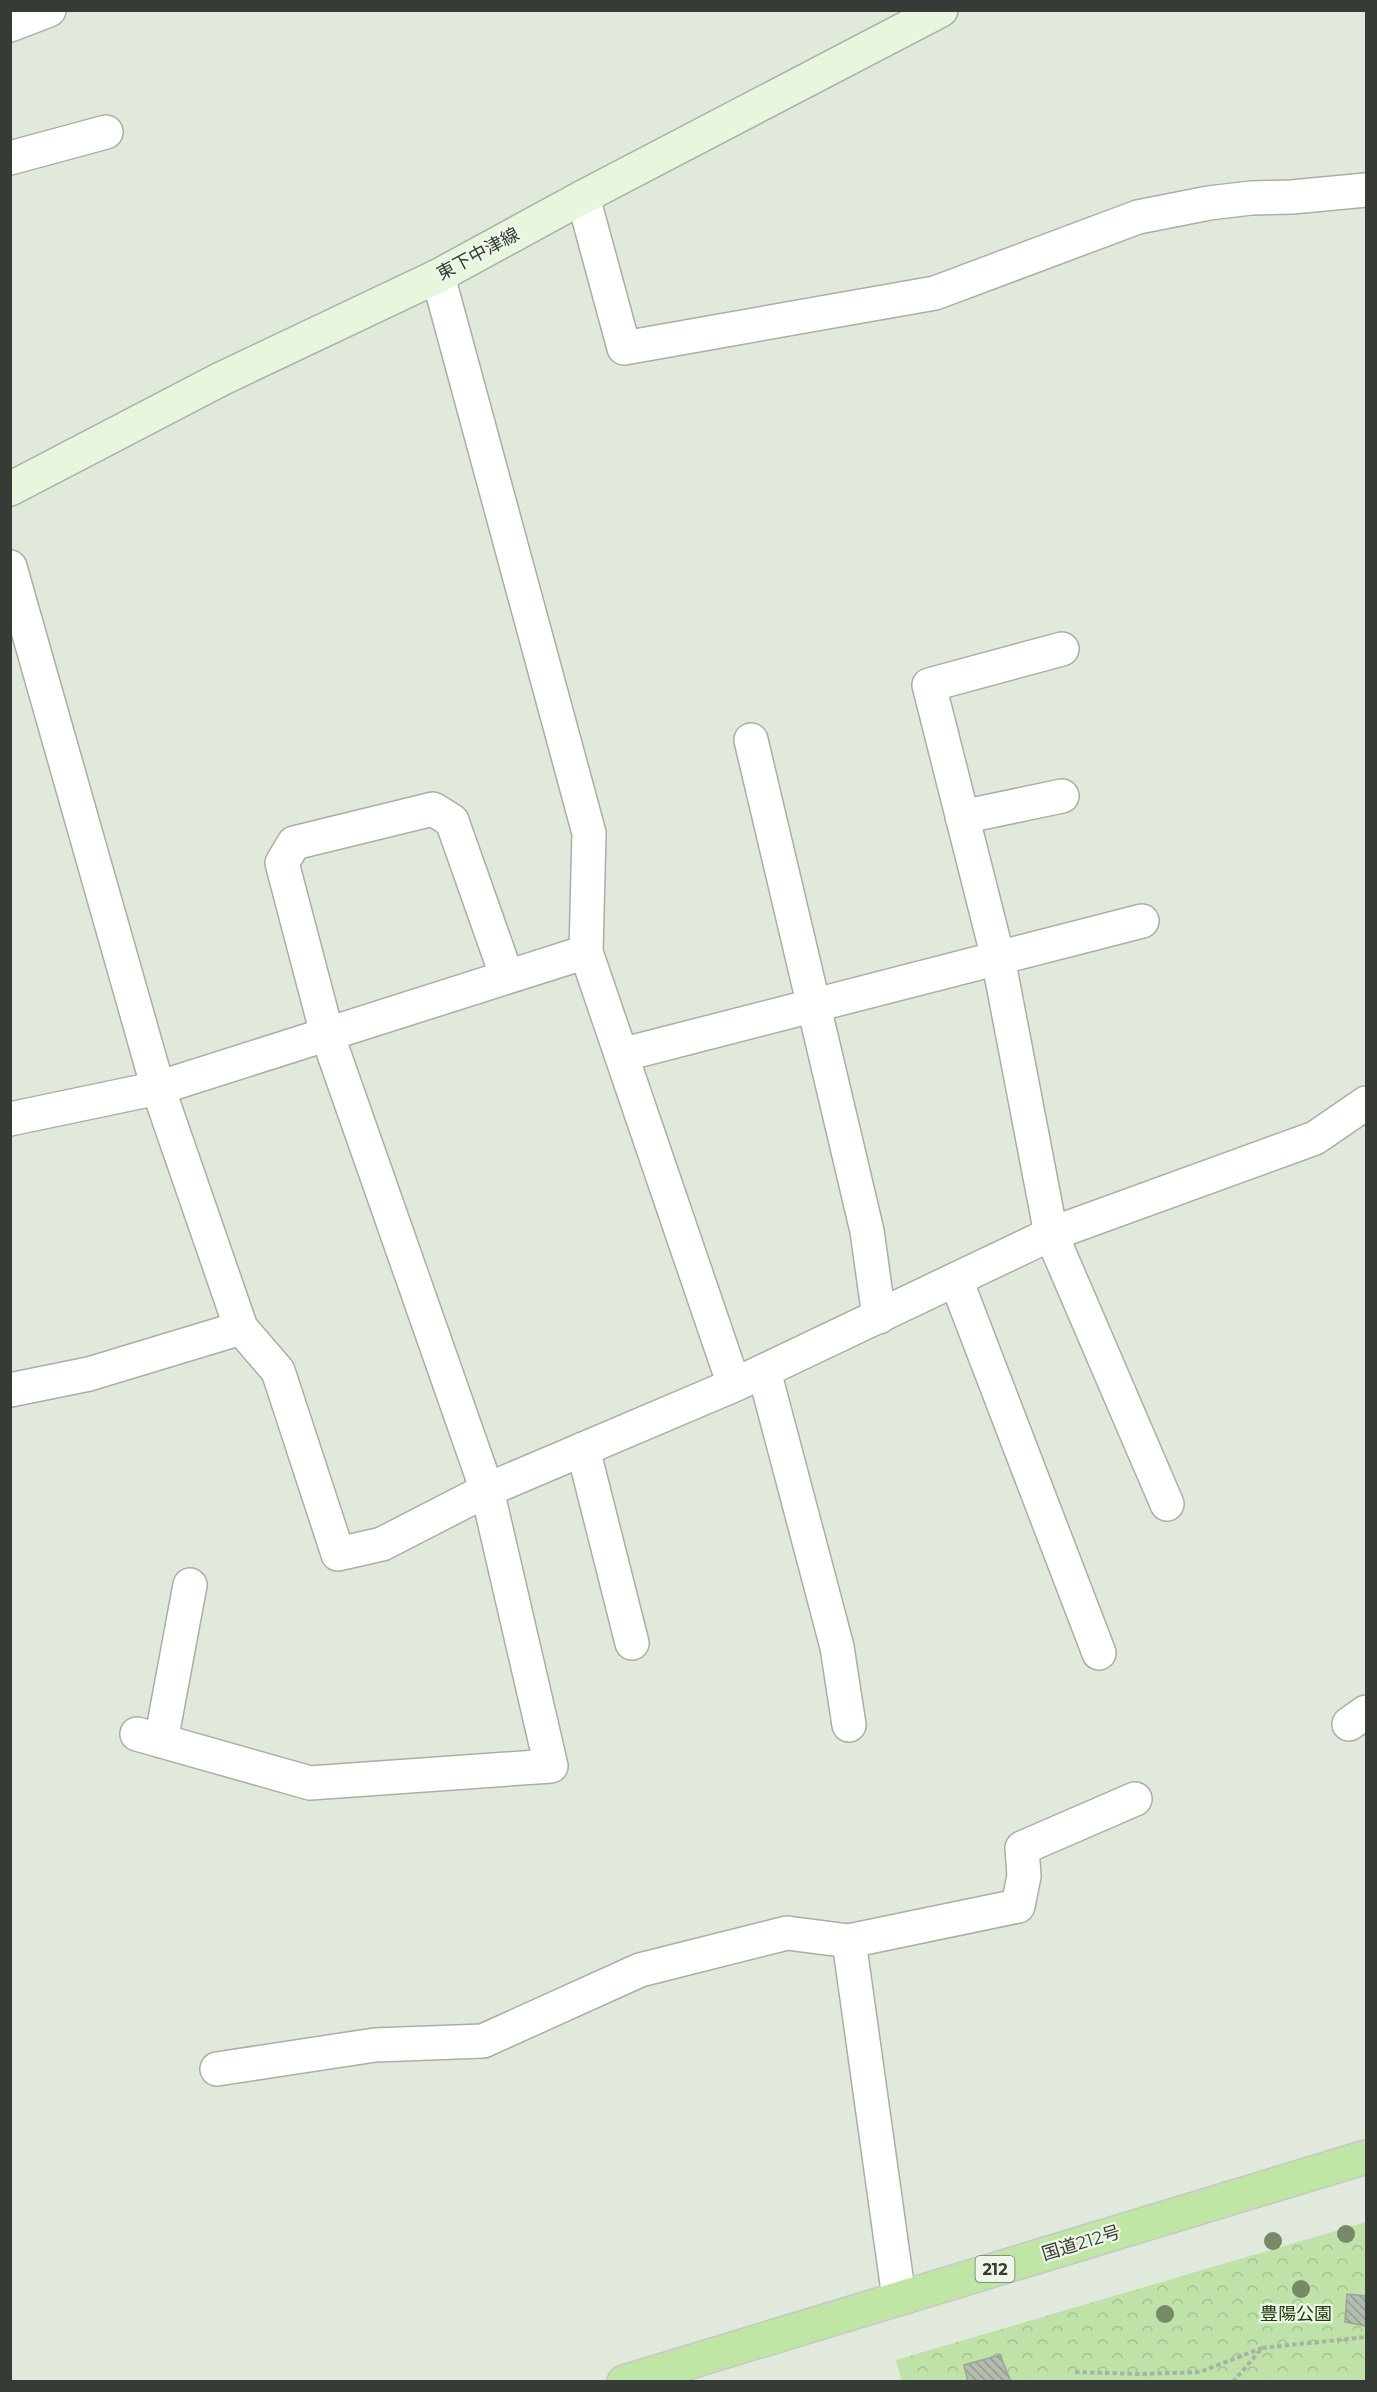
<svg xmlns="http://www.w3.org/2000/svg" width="1377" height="2392" font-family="Montserrat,'Noto Sans JP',sans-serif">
  <defs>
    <pattern id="forest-crowns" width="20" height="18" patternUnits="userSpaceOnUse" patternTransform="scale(1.5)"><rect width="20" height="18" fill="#bee2a7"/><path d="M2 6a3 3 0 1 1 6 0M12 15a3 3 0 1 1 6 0" fill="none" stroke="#a4c390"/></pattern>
    <pattern id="building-back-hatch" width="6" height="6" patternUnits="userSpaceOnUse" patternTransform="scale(1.5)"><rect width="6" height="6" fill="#b4bcaf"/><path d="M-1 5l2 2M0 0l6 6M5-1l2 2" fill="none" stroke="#939a8f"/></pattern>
  </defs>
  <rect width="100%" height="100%" fill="#e0e9db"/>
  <path fill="url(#forest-crowns)" d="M1366,2222V2381L902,2382L896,2360Z"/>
  <path fill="url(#building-back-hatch)" stroke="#9ca497" stroke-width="1.5" d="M1347,2294L1366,2296V2326L1345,2322Z
    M1000,2355L1011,2382H968L964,2365Z"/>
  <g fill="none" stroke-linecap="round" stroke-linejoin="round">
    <defs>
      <path id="minor" d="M10,25L49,10
        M10,158L106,132
        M583,197L624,348L935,293L1138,217L1209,203L1251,198L1292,197L1366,190
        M438,276L589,833L586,952L734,1385
        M10,567L158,1088L241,1328L278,1371L338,1554L382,1544L487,1490L734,1385L1051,1234L1315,1138L1366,1103
        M1062,649L929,685L998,958L1051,1234L1167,1504
        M751,740L867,1231L879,1317
        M962,817L1062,796
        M621,1055L1142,921
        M10,1119L158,1088L586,952
        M956,1280L1099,1653
        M764,1371L837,1647L849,1725
        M10,1390L89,1374L241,1328
        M583,1449L632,1643
        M1349,1724L1366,1712
        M137,1734L310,1783L551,1766L487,1490L327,1034L282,863L294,843L433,809L452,821L507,977
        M161,1741L190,1585
        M217,2069L375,2045L483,2041L640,1970L787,1933L849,1941
        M899,2298L849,1941L1018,1906L1024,1876L1022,1848L1135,1799"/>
      <path id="secondary" d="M10,489L221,379L438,276L583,197L941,10"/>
      <path id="trunk" d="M624,2382L1366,2157"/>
    </defs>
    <use href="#minor" stroke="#a8b0a3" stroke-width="36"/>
    <use href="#secondary" stroke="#a8b0a3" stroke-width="36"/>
    <use href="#trunk" stroke="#c7c8c6" stroke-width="36"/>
    <path stroke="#aab1a6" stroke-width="4" stroke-dasharray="4.5 3" stroke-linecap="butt" d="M1075,2372L1143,2374L1200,2372L1262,2348
      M1233,2382L1262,2348L1366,2337"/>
    <use href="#minor" stroke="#fff" stroke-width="33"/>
    <use href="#secondary" stroke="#e8f6de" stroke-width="33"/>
    <use href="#trunk" stroke="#c0e6a6" stroke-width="33"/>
  </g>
  <g fill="#778968">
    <circle cx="1346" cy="2234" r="9"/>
    <circle cx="1273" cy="2241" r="9"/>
    <circle cx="1301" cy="2289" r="9"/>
    <circle cx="1165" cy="2314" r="9"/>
  </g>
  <g text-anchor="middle" stroke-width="4.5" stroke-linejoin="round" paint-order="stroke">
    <rect fill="#edf6e8" stroke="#6e736b" stroke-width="1.5" x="975.5" y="2256" width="39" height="26" rx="4.5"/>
    <g font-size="16" font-weight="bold" fill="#373b35">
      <text x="995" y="2275">212</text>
    </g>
    <g font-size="18" fill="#373b35" stroke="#edf6e8">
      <text transform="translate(478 254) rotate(-28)" y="6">東下中津線</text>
      <text transform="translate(1081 2243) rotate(-17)" y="6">国道212号</text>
    </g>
    <g font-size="18" fill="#213b09" stroke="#edf6e8">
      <text x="1296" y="2320">豊陽公園</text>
    </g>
  </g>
  <rect width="1377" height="2392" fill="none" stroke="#373b35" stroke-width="24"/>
</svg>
